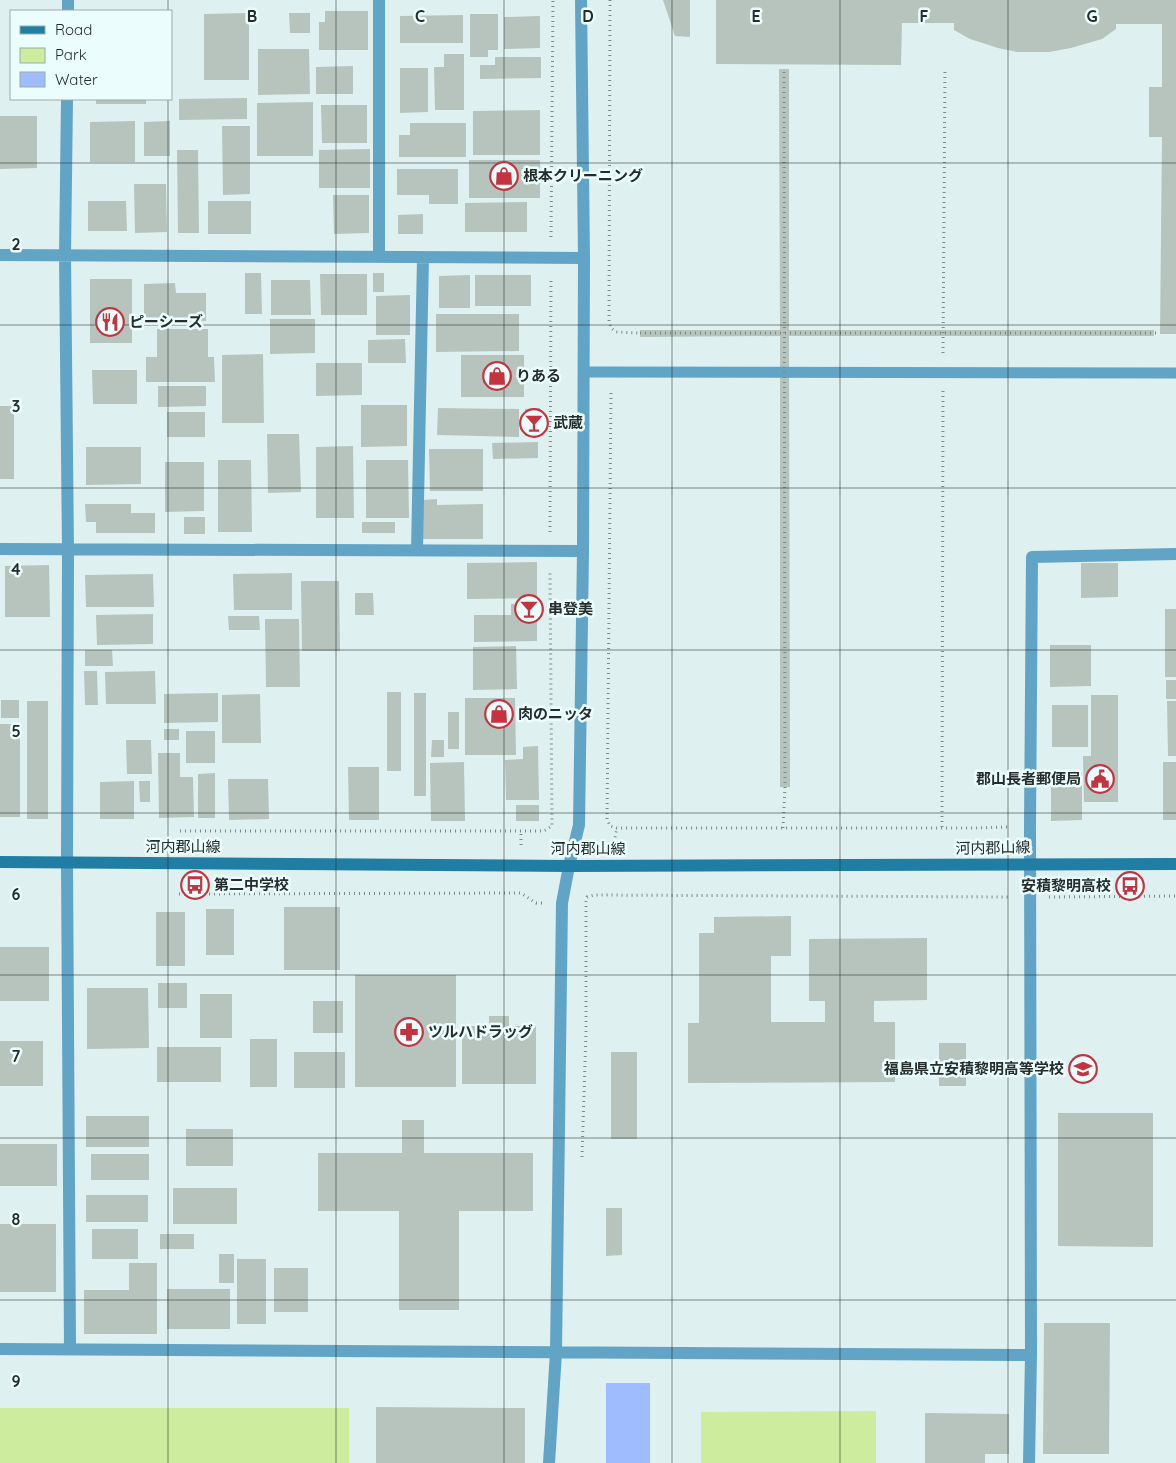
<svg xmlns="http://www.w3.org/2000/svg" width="1176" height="1463" font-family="Quicksand,'Noto Sans JP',sans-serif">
  <rect width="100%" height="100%" fill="#dff0f0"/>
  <path fill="#cdec9e" d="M0,1408H349V1463H0Z
    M876,1411V1463H701V1412Z"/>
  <path fill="#9ebcff" d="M606,1383H650V1463H606Z"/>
  <path fill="#b7c4bd" d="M663,0H690V37L675,36Z
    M716,0H1176V334H1160L1162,137H1149V87H1162V24H1116V29L1102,39L1071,48L1049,52H1017L998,48L970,39L954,30V23H902L901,65L716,64Z
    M325,11H368V50H319V22H325Z
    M249,13V80H204V14Z
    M289,13H310V33H290Z
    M470,14H498V50H488V57H470Z
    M463,15V43H400V16Z
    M540,16V48L504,49V17Z
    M258,49H309L310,94L258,95Z
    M444,54H464V110H435L434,67H444Z
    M495,57H541V78L480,79V65H495Z
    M353,66V94H316V67Z
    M400,68H428V112L400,113Z
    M779,69H789V330H1154V336H789L790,787H780V336L640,337V330H780Z
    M247,98V119L179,120V99Z
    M96,99H146V104H96Z
    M313,102V156H257V103Z
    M321,105H367V143H322Z
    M540,110V155H473V111Z
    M0,116H37V168L0,169Z
    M135,121V162H90V122Z
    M170,121V156H144V122Z
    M410,123H466V157H399V135H410Z
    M222,126H250V194L223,195Z
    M370,149V188H319V150Z
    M177,150H198L199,233H178Z
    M469,160H540V198H469Z
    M397,169H458V204H429V195H397Z
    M134,184H166L167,232L135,233Z
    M333,195H369V233L334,234Z
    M88,201H126L127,231H88Z
    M208,201H251V234H208Z
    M527,202V232H465V203Z
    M423,214V234H398V215Z
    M245,273H261L262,314H245Z
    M373,273H384V292H373Z
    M320,274H367V315H321Z
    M470,275V308H439V276Z
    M475,275H531V306H475Z
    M90,279H132V343H90Z
    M271,280H310L311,315H271Z
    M175,283L176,293H206V321L144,322V284Z
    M410,295V335H376V296Z
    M436,314H519V351L436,352Z
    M270,319H315V353L270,354Z
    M157,329H208V357H214L215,382H146V357H157Z
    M405,339L406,363H368V340Z
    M263,354L264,423H222V355Z
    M461,355H524V397H461Z
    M316,363H362V395L316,396Z
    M92,370H137V404H93Z
    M158,386H206V406L158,407Z
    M361,405H407V446L361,447Z
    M0,406H14V479H0Z
    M438,408L519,409V437L437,435Z
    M540,408V436H525V409Z
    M167,412H205V437H167Z
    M267,434H299L301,492L268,493Z
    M538,442V458L493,459L492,443Z
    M353,446L354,518H316V447Z
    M86,447H141V484L86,485Z
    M429,449H483V491H430Z
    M218,460H251L252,532H218Z
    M366,460H408L409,518H366Z
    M165,462H204V511L165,512Z
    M437,499V505L483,504V539H423V500Z
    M85,504H131V513H155V533H96V522H86Z
    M184,517H205V534H184Z
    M362,522H395V533H362Z
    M537,562V598L467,599V563Z
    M1081,563H1118V597L1081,598Z
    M49,565L50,617H5V566Z
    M292,573V610H234L233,574Z
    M153,574L154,607H86L85,575Z
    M301,581H339L340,651H302Z
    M355,593H373L374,615H355Z
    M537,603V641L474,642V615H511V604Z
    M1165,609H1176V677H1165Z
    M153,614V644L97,645L96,615Z
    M228,616H259L260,630H229Z
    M265,619H299L300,687H266Z
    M1050,645H1091V686L1050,687Z
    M516,646L517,689L473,690V647Z
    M85,650H112L113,666H85Z
    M84,671H97L98,705H85Z
    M155,671L156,704H106L105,672Z
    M1166,680H1176V699H1166Z
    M387,692H401V771H387Z
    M218,693V722L164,723V694Z
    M414,693H426V796H414Z
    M260,694L261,743H222V695Z
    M1091,695H1118V802H1084L1083,756H1091Z
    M465,698H515L516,755H465Z
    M1,700H19V718H1Z
    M27,701H48V819H27Z
    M1167,701H1176V756H1168Z
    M1052,705H1088V747H1052Z
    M448,712H459V749H448Z
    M0,724H20V817H0Z
    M164,729H179V740H164Z
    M186,731H215V763H186Z
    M126,740H151L152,774H127Z
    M432,740H444V757H431Z
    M538,746L539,800H506L505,760L523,759V747Z
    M158,753H180V777H193L194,817L159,818Z
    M464,762L465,821H431L430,763Z
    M1163,762H1176V820H1163Z
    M348,767H379V820H349Z
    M1051,772H1082V820L1051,821Z
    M215,773V818H198V774Z
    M228,779H268L269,819L229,820Z
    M134,781V819H100V782Z
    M139,781H150V802H140Z
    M516,805H539V821H516Z
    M284,907H340V970H284Z
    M206,909H234V955H206Z
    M156,912H185V966H156Z
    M791,916V956H771V1022H825V1001H809V939L927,938V1000L874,1001V1022H895V1082L688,1083V1023H699V933H714V917Z
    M0,947H49V1001H0Z
    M355,975H456V1087H355Z
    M158,983H187V1008H158Z
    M87,988H148L149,1048L87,1049Z
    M200,994H232V1038H200Z
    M313,1001H343V1033H313Z
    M489,1016H509V1026H536V1084H462V1026H489Z
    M250,1039H277V1087H250Z
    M0,1041H43V1086H0Z
    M939,1043H966V1086H939Z
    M157,1047H221V1082H157Z
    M294,1052H345V1088H294Z
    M611,1052H637V1139H611Z
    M1058,1113H1153V1247L1058,1246Z
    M86,1116H149V1147H86Z
    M402,1120H424V1153H533V1211H459V1310H399V1211H318V1153H402Z
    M186,1129H233V1166H186Z
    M0,1144H57V1186H0Z
    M91,1154H149V1180H91Z
    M173,1188H237V1224H173Z
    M86,1195H148V1222H86Z
    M606,1208H622V1255L606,1256Z
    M0,1224H56V1292H0Z
    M92,1229H138V1259H92Z
    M160,1234H194V1249H160Z
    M219,1254H234V1283H219Z
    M237,1259H266V1324H237Z
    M129,1263H157V1334H84V1290H129Z
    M274,1268H308V1312H274Z
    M167,1289H230V1329H167Z
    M1044,1323H1110L1109,1454H1043Z
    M376,1407L525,1408V1463H376Z
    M925,1413L1009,1414V1454H985V1463H925Z"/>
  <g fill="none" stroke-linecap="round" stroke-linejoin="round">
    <path stroke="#7e8989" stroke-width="3" stroke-dasharray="1 4" stroke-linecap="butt" d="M610,0L609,321L611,328L616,332L640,333
      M551,237L553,0
      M943,353L945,68
      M611,393L607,819L610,826L617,828H974L1010,827
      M550,532L551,278
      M942,827L943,391
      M783,828L785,787
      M180,831H544L552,826L550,571
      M521,845V831
      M613,847L617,828
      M179,894L521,893L536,903H543
      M1049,897L1176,896
      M582,1157L586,1032V902L587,897L594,895L1010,897"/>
    <path stroke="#61a4c5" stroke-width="11" d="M584,372L1176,373"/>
    <path stroke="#61a4c5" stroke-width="12" d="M379,0V257
      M68,11V0
      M67,99L65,255L68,550L67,862L70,1349
      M0,255L584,258
      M0,549L583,551
      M417,550L423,258
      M0,1349L1031,1355
      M549,1463L556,1352L562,903L569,866
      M1029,1463L1031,1355L1030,826L1032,557L1176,554"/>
    <path stroke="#61a4c5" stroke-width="12" d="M569,866L579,825L583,551L584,258L581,0"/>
    <path stroke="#207da3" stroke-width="12" d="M0,862L569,866L1176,864"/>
    <path stroke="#7e8989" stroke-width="3" stroke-dasharray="1 4" stroke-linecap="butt" d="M784,72L785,787
      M640,333H1157"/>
  </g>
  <path fill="none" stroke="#262d2d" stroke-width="1" stroke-opacity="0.55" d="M168,0V11M336,0V1463M504,0V1463M672,0V1463M840,0V1463M1008,0V1463M168,99V1463M0,163H1176M0,325H1176M0,488H1176M0,650H1176M0,813H1176M0,975H1176M0,1138H1176M0,1300H1176"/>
  <defs>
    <symbol id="shop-ring" viewBox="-11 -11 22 22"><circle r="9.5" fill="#ecfdfd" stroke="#c43440" stroke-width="1.5"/><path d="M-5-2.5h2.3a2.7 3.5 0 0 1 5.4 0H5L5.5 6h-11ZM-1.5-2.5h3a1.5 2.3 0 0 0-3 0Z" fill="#c43440"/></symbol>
    <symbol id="restaurant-ring" viewBox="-11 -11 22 22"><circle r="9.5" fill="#ecfdfd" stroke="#c43440" stroke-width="1.5"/><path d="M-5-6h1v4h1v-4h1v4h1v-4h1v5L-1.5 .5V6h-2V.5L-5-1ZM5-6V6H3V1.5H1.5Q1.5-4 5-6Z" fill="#c43440"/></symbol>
    <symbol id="bar-ring" viewBox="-11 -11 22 22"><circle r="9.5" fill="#ecfdfd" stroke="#c43440" stroke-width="1.5"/><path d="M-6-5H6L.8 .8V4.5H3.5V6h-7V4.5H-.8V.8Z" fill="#c43440"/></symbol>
    <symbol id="civic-ring" viewBox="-11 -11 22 22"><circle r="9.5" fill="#ecfdfd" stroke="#c43440" stroke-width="1.5"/><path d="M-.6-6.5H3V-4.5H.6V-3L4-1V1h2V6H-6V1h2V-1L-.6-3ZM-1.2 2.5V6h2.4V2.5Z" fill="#c43440"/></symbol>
    <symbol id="bus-ring" viewBox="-11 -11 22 22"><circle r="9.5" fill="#ecfdfd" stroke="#c43440" stroke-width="1.5"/><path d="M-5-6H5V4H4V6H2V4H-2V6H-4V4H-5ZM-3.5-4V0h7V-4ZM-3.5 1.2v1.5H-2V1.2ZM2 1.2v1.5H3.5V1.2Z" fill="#c43440"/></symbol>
    <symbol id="pharmacy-ring" viewBox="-11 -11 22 22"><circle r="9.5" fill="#ecfdfd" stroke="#c43440" stroke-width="1.5"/><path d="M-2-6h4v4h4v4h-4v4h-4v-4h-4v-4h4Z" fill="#c43440"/></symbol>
    <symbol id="school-ring" viewBox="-11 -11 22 22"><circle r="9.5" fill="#ecfdfd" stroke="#c43440" stroke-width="1.5"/><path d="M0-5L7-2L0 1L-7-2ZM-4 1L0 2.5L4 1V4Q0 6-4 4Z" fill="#c43440"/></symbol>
  </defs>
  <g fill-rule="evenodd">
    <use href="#shop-ring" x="488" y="160" width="32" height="32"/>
    <use href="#restaurant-ring" x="94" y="306" width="32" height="32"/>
    <use href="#shop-ring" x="481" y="360" width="32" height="32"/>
    <use href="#bar-ring" x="518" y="407" width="32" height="32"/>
    <use href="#bar-ring" x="513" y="593" width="32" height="32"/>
    <use href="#shop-ring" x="483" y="698" width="32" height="32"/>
    <use href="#civic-ring" x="1084" y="763" width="32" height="32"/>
    <use href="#bus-ring" x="179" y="869" width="32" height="32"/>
    <use href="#bus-ring" x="1114" y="870" width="32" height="32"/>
    <use href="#pharmacy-ring" x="393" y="1016" width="32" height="32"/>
    <use href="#school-ring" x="1067" y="1053" width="32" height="32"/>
  </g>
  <g text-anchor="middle" stroke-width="5" stroke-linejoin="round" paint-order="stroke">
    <g font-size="15" font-weight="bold" fill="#262d2d" stroke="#ecfdfd" text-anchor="start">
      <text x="523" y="181">根本クリーニング</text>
      <text x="129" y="327">ピーシーズ</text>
      <text x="516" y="381">りある</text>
      <text x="553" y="428">武蔵</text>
      <text x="548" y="614">串登美</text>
      <text x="518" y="719">肉のニッタ</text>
      <text x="1081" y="784" text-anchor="end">郡山長者郵便局</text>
      <text x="214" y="890">第二中学校</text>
      <text x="1111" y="891" text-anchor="end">安積黎明高校</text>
      <text x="428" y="1037">ツルハドラッグ</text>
      <text x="1064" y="1074" text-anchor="end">福島県立安積黎明高等学校</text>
    </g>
    <g font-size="15" fill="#262d2d" stroke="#ecfdfd">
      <text x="183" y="852">河内郡山線</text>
      <text transform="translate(993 848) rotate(-1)" y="5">河内郡山線</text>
      <text x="588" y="854">河内郡山線</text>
    </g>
  </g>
  <g font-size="16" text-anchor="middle" font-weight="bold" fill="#262d2d" stroke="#ecfdfd" stroke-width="5" stroke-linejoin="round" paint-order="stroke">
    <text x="252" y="22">B</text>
    <text x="420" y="22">C</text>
    <text x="588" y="22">D</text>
    <text x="756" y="22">E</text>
    <text x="924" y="22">F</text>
    <text x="1092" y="22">G</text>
    <text x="16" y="250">2</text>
    <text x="16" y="412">3</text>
    <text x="16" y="575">4</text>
    <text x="16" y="737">5</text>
    <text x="16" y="900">6</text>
    <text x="16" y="1062">7</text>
    <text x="16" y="1225">8</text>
    <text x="16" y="1387">9</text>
  </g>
  <rect x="10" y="10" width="162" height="90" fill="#ecfdfd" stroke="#9daaaa"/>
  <rect x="20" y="26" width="25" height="8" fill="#207da3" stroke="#9daaaa"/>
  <text x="55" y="35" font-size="15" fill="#262d2d">Road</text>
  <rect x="20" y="48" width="25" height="15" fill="#cdec9e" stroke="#9daaaa"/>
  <text x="55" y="60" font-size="15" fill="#262d2d">Park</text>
  <rect x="20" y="72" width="25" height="15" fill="#9ebcff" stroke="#9daaaa"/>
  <text x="55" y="85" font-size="15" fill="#262d2d">Water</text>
</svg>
